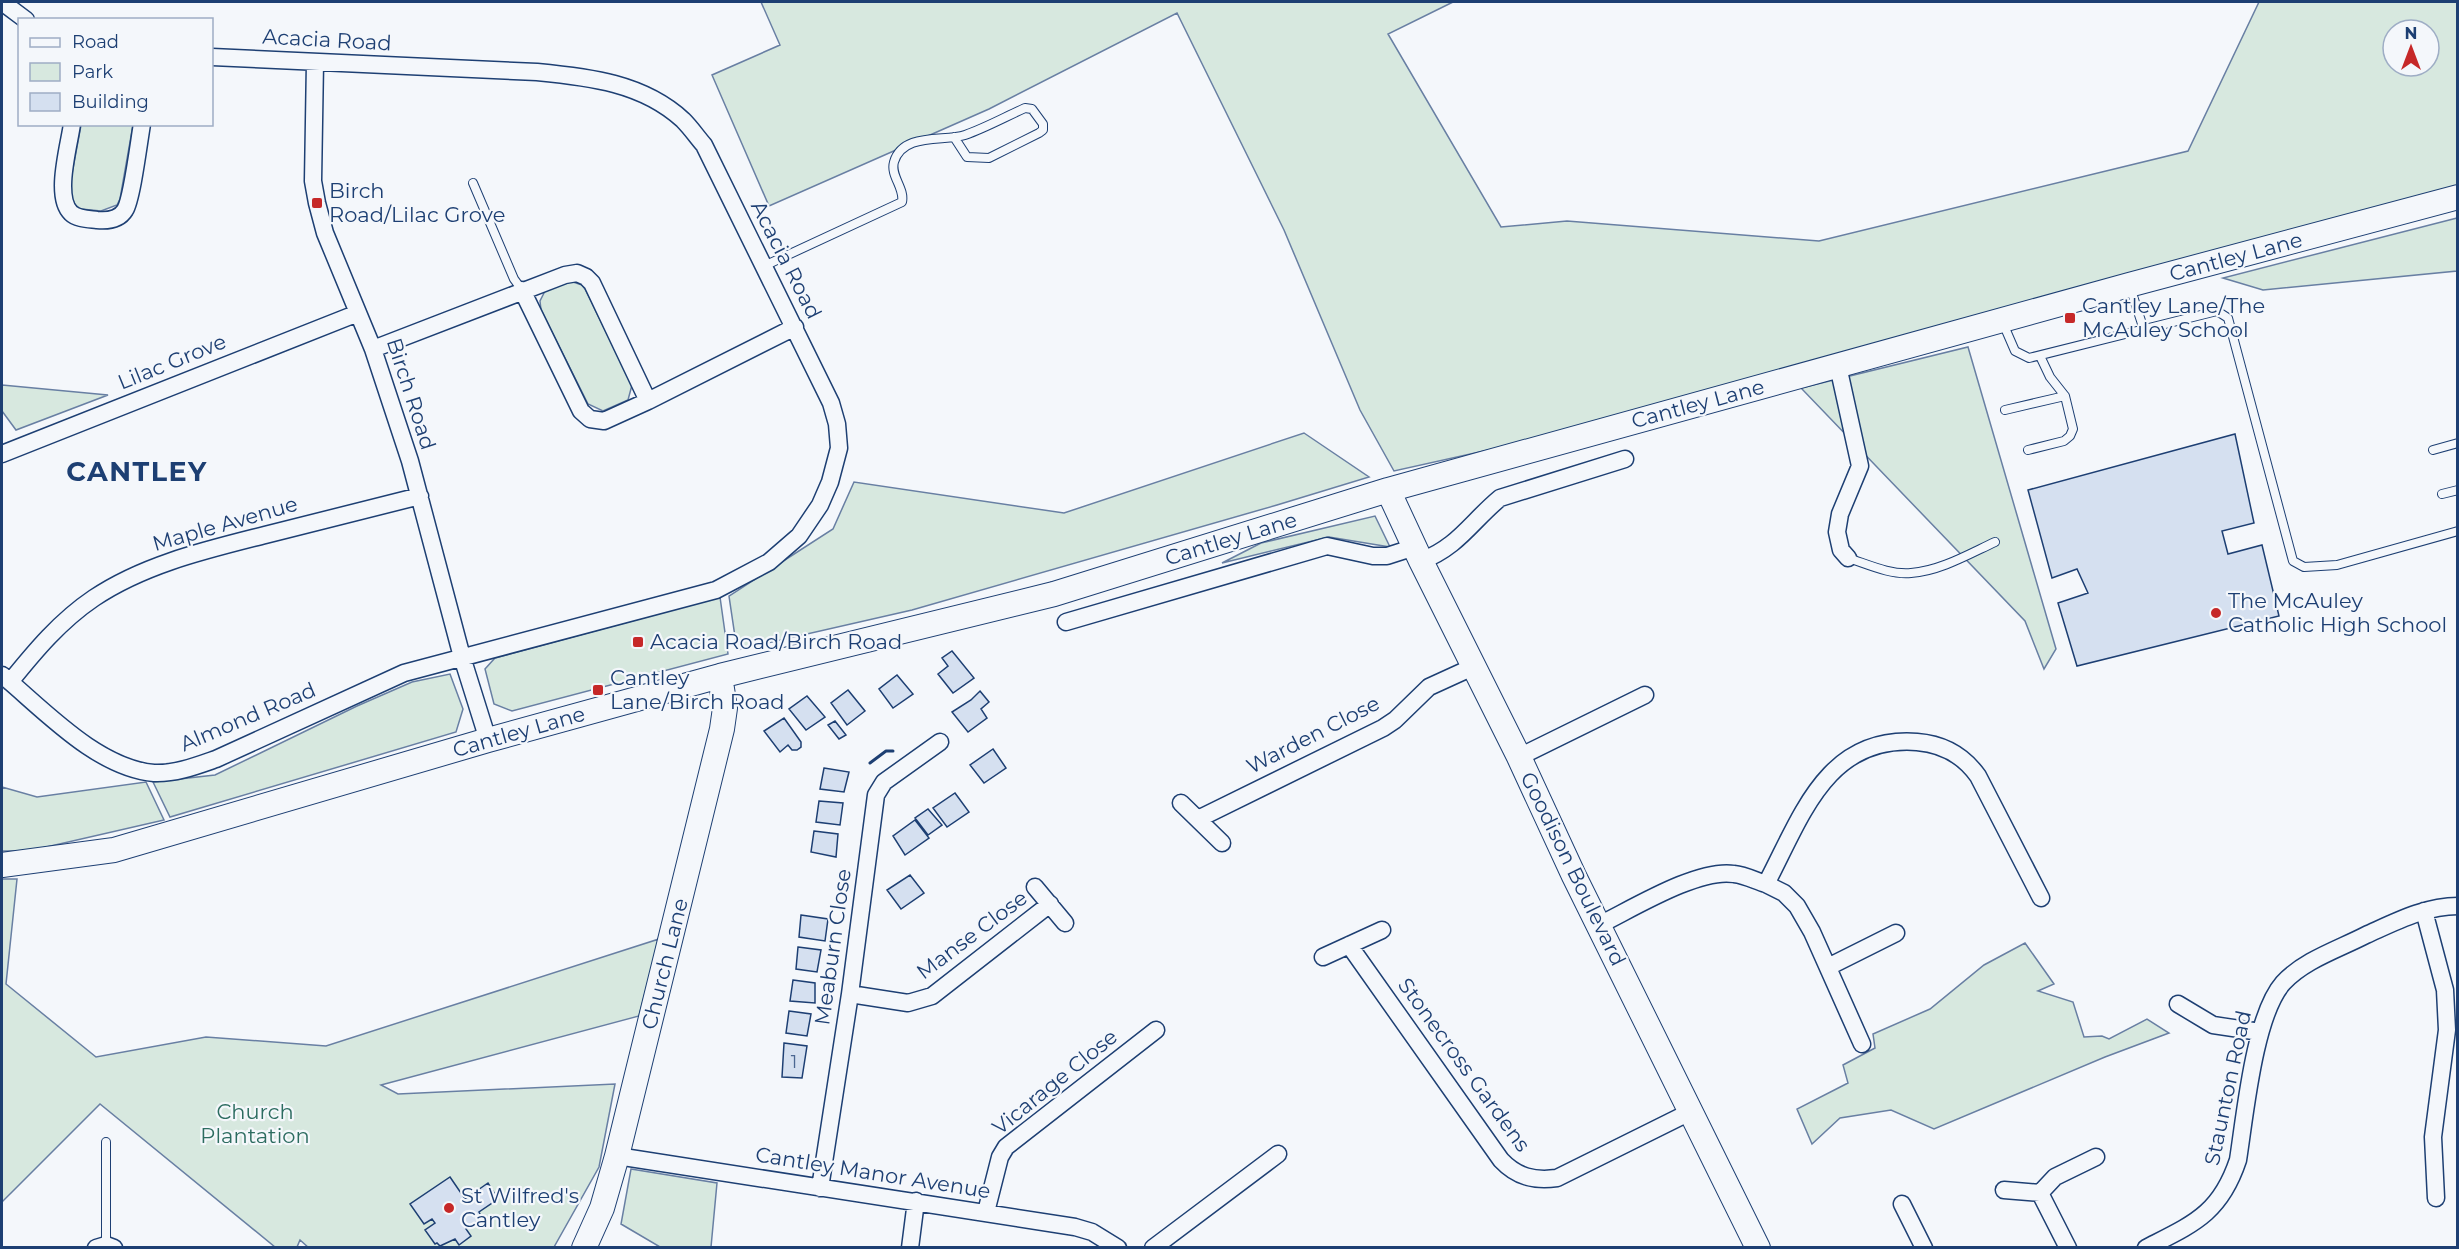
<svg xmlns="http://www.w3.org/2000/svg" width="2459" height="1249" font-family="Montserrat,sans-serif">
  <rect width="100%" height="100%" fill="#f4f7fb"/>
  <path fill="#d7e8df" stroke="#687fa3" stroke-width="1.5" fill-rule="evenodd" d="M761,2H1453L1388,34L1501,227L1567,221L1819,241L2188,151L2259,2H2457V204L1502,447L1394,471L1360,410L1284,230L1177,13L989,109L769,206L712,75L780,45ZM2393,30H2429V66H2393Z
    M81,125H133L120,199L117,205L101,211L81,209L75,205L69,190Z
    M2457,218V271L2263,290L2223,278Z
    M570,281L582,285L585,289L632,385L628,400L603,411L588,404L541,310L540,301L545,291Z
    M1968,347L2056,649L2044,669L2025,621L1801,388Z
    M2,385L108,395L16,430L2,411Z
    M1304,433L1369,477L1277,505L912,610L737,650L729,596L833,529L854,482L1064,513Z
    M1375,516L1390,547L1329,537L1222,563L1261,543Z
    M720,597L728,654L512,711L494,704L485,669L495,658Z
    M450,674L463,709L456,732L170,817L153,782L215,775L357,706L412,682Z
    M146,782L164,820L29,851H2V787L37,797Z
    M2,879H17L6,984L96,1057L206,1037L326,1046L659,939L639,1016L381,1085L398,1094L615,1084L599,1167L554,1247L309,1248L300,1240L297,1247H275L100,1104L2,1202Z
    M2025,943L2054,984L2038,991L2073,1002L2084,1037L2102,1036L2109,1039L2147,1019L2169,1033L2105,1057L1934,1129L1891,1110L1840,1118L1812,1144L1797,1109L1848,1083L1843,1065L1875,1048L1873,1034L1930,1009L1984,965Z
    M631,1169L717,1183L711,1247H660L621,1224Z"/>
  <path fill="#d5e0f0" stroke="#1d3f73" stroke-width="1.5" d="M2235,434L2254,523L2222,531L2228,554L2262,545L2279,616L2077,666L2058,603L2088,593L2077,569L2052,578L2028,490Z
    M952,651L974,678L953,693L938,674L948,666L942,658Z
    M897,675L913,694L893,708L879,689Z
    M848,690L865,711L847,725L831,703Z
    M980,691L989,702L981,709L987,718L968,732L952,712L971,700Z
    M807,696L825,717L806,730L789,709Z
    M784,718L801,742V747L797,750H792L788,745L780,752L764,731Z
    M835,721L846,735L839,739L828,725Z
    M993,749L1006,768L984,783L970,765Z
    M824,768L849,772L844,792L820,789Z
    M955,793L969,812L947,827L933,808Z
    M819,801L843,803L840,825L816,822Z
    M928,809L942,825L928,835L915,818Z
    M915,820L929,838L905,855L893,836Z
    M814,831L838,834L836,857L811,852Z
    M910,875L924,893L901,909L887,890Z
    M801,915L828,919L825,941L799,937Z
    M798,947L821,950L817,972L796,969Z
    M793,980L815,983V1003L790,1001Z
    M789,1011L811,1014L807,1036L786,1033Z
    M784,1043L807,1046L802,1078L782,1077Z
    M450,1177L465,1199L488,1183L498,1199L479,1212L482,1218L466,1229L471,1236L459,1245L455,1239L440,1246L437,1243L435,1244L425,1230L435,1223L432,1219L424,1224L410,1204Z"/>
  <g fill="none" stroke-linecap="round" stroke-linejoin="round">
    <defs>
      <path id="lane" d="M473,183L514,279L522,290
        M764,266L902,202C905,188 890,176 894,162C903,132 944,142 965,135C985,128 1005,117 1025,108L1032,109L1043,124V130L1039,133L989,158L967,157L954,137
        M2130,287L2144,330
        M2002,321L2015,351L2029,358L2217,311L2228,318L2293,561L2304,567L2337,565L2458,531
        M2005,410L2065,396
        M2028,450L2064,441L2070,436L2073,429L2065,396L2050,377L2040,356
        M2433,450L2458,443
        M2442,494L2458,490
        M1848,558C1867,564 1890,575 1911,573C1940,571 1969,554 1995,542
        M106,1142V1245"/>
      <path id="street" d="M2,2L26,20
        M315,62L313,181L317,203L325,233L373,349L410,461L462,657L488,740
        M72,124C69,146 54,197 71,213C77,219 89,219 97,220C108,221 119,220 125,210C132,199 139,141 142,124
        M522,290L581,411L590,419L604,421L648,401L795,327
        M373,349L565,275L577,273L586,277L592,283L648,401
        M1838,366L1860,466L1840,514L1837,532L1841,550L1848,558
        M2,454L358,313
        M1421,561C1458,547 1471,522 1500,498L1625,459
        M1066,622L1327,546L1373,556H1387L1415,547
        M2,675C44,710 97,768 154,773C175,774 196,766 216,759L404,673L716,590L769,562L799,536L820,505L830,482L839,448L837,424L831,403L704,145C697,137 691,128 683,120C643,83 589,77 537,72L212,57
        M10,682C35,651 60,621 94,598C145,564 206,550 265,535C316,522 368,509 420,496
        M1519,757L1645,695
        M1181,803L1222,843
        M1198,819L1383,728L1395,720L1429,687L1475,666
        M1766,884L1784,893L1797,906L1812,932L1862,1044
        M1035,887L1065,923
        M2424,911L2445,990L2447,1030L2433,1137L2436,1198
        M1599,925C1632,909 1698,868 1734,874C1745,875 1756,881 1766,884C1801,818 1826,735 1917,742C1943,744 1963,755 1978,776L2041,898
        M1349,945L1501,1160C1517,1177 1534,1181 1557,1178L1690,1112
        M1323,957L1382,930
        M1828,967L1896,933
        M850,994L908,1003L932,996L1050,904
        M2178,1004L2213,1025L2260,1032
        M617,1156L1075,1227L1092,1232L1118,1248
        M820,1188L850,994L876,795L884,782L940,742
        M2004,1190L2040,1193
        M1902,1204L1924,1248
        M986,1212L1000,1157L1006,1147L1156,1030
        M96,1248L106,1245L114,1248
        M910,1248L916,1201
        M1153,1248L1278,1154
        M2068,1248L2040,1193L2055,1177L2096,1157
        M2146,1248C2193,1224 2220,1214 2238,1160C2245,1116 2254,1016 2283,983C2304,960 2339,949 2366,935C2395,922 2425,906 2458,906"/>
      <path id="secondary" d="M1388,490L1421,561L1519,757L1574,876L1758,1248
        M2,865L114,850L488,740L720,676L1054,594L1388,490L2129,285L2458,197
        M584,1248L602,1208L617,1156L722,729L725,708L720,676"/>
    </defs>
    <use href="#lane" stroke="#1d3f73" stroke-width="10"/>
    <use href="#street" stroke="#1d3f73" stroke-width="19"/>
    <use href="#secondary" stroke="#1d3f73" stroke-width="26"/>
    <use href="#lane" stroke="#f4f7fb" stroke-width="8"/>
    <use href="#street" stroke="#f4f7fb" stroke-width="16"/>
    <use href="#secondary" stroke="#f4f7fb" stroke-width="24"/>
    <path stroke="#1d3f73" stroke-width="3" d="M870,763L886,751H893"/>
  </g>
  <g fill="#c62828" stroke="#f4f7fb" stroke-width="2">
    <rect x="311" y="197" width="12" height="12" rx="3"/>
    <rect x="2064" y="312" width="12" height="12" rx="3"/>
    <circle cx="2216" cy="613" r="6"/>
    <rect x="632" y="636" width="12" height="12" rx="3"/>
    <rect x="592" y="684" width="12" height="12" rx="3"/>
    <circle cx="449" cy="1208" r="6"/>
  </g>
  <g text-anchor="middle" stroke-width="4.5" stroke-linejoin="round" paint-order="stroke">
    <g font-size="18" fill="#4b6792">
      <text x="794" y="1068">1</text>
    </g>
    <g font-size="21" fill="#1d3f73" stroke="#f4f7fb">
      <text transform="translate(327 40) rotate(3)" y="7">Acacia Road</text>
      <text transform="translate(2236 257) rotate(-15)" y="7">Cantley Lane</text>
      <text transform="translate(786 260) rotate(63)" y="7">Acacia Road</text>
      <text transform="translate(172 362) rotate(-22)" y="7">Lilac Grove</text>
      <text transform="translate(411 394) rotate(72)" y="7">Birch Road</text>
      <text transform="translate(1698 404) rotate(-15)" y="7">Cantley Lane</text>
      <text transform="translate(225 524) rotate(-16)" y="7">Maple Avenue</text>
      <text transform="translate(1231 539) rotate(-17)" y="7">Cantley Lane</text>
      <text transform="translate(248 717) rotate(-23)" y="7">Almond Road</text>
      <text transform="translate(519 732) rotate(-16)" y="7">Cantley Lane</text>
      <text transform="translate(1313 735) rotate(-27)" y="7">Warden Close</text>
      <text transform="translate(1573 869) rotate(64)" y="7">Goodison Boulevard</text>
      <text transform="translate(972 935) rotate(-37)" y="7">Manse Close</text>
      <text transform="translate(833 947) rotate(-82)" y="7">Meaburn Close</text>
      <text transform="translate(665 964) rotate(-76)" y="7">Church Lane</text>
      <text transform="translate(1464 1065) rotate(54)" y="7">Stonecross Gardens</text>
      <text transform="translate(1055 1082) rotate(-39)" y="7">Vicarage Close</text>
      <text transform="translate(2228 1088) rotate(-78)" y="7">Staunton Road</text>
      <text transform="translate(873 1173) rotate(9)" y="7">Cantley Manor Avenue</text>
    </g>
    <g font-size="21" fill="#1d3f73" stroke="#f4f7fb" text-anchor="start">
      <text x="329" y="198">Birch<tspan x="329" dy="24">Road/Lilac Grove</tspan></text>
      <text x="2082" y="313">Cantley Lane/The<tspan x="2082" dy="24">McAuley School</tspan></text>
      <text x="2228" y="608">The McAuley<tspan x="2228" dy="24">Catholic High School</tspan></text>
      <text x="650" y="649">Acacia Road/Birch Road</text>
      <text x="610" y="685">Cantley<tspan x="610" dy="24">Lane/Birch Road</tspan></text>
      <text x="461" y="1203">St Wilfred's<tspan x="461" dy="24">Cantley</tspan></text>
    </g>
    <g font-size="21" fill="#2c6c60" stroke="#f4f7fb">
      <text x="255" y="1119">Church<tspan x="255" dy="24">Plantation</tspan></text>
    </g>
    <g font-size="27" font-weight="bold" letter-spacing="1.5" fill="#1d3f73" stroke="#f4f7fb">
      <text x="137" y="481">CANTLEY</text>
    </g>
  </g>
  <rect width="2459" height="1249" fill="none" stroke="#1d3f73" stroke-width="6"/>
  <rect x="18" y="18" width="195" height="108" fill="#f4f7fb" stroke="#9eadc5" stroke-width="1.5"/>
  <rect x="30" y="38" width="30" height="9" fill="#f4f7fb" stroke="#9eadc5" stroke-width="1.5"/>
  <text x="72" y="48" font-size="18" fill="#1d3f73">Road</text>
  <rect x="30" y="63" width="30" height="18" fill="#d7e8df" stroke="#9eadc5" stroke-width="1.5"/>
  <text x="72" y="78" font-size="18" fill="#1d3f73">Park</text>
  <rect x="30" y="93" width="30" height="18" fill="#d5e0f0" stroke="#9eadc5" stroke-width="1.5"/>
  <text x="72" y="108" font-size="18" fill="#1d3f73">Building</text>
  <g transform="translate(2411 48)"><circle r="28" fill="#f4f7fb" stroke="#9eadc5" stroke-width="1.5"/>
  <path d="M0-4.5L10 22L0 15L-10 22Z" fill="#c62828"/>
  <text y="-9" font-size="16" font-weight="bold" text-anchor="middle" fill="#1d3f73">N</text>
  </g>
</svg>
